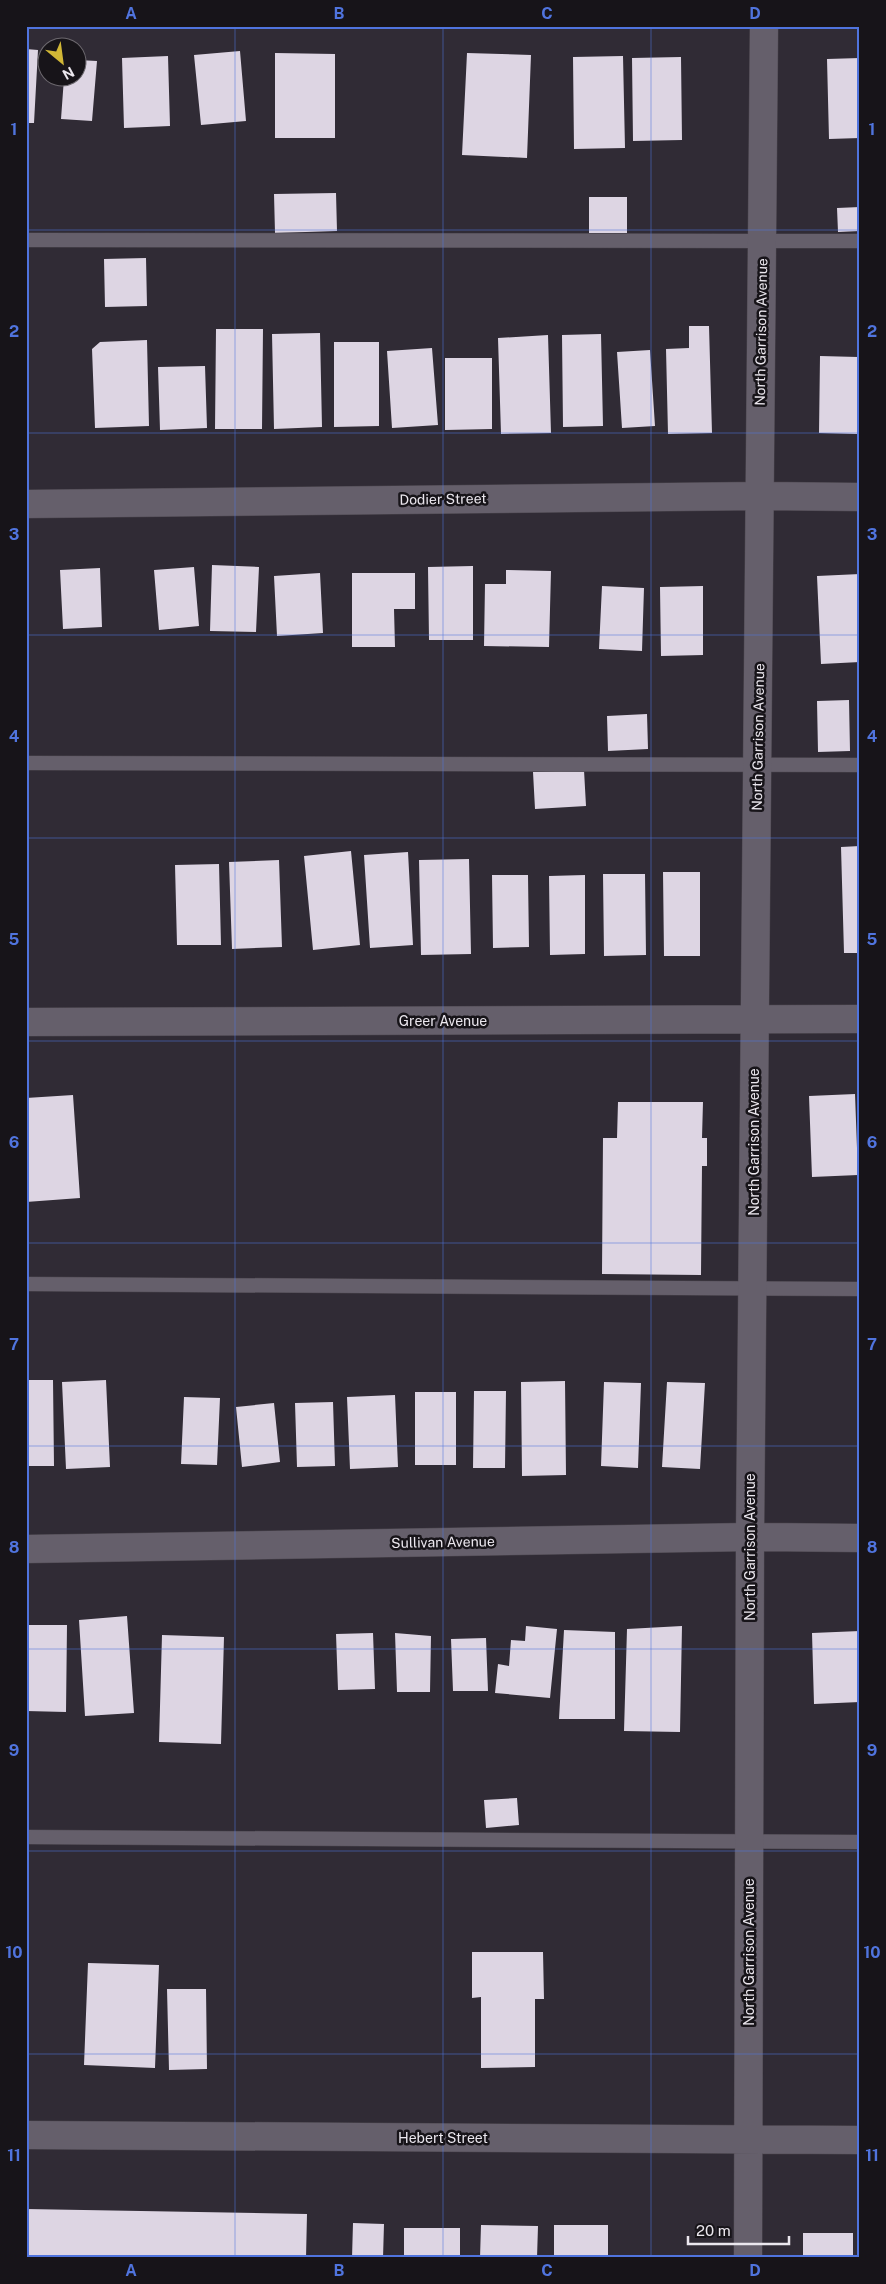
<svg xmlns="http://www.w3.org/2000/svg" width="886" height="2284" font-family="'Public Sans',sans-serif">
  <rect width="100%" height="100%" fill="#302b35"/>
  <path fill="#ddd5e3" d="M26,49L38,50L34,123H26Z
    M240,51L246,121L201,125L194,55Z
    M275,53L335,54V138H275Z
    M467,53L531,55L527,158L462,155Z
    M168,56L170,126L124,128L122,58Z
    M623,56L625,148L574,149L573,57Z
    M681,57L682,140L633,141L632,58Z
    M860,58V138L829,139L827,59Z
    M78,60L97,61L92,121L61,119L64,78H78Z
    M336,193L337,231L275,233L274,194Z
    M589,197H627V233H589Z
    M860,207V231L838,232L837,208Z
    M146,258L147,306L105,307L104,259Z
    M689,326H709L712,433L668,434L666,349L689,348Z
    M216,329H263L262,429H215Z
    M320,333L322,427L274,429L272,334Z
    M601,334L603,426L563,427L562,335Z
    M548,335L551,433L501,434L498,338Z
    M147,340L149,426L95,428L92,349L100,342Z
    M334,342H379V426L334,427Z
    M432,348L438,425L392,428L387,351Z
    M650,350L655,426L622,428L617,352Z
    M820,356L858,357L857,434L819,433Z
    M445,358H492V429L445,430Z
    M205,366L207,428L160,430L158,367Z
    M212,565L259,567L256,632L210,631Z
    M473,566V640H429L428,567Z
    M194,567L199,626L159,630L154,570Z
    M100,568L102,627L63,629L60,570Z
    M506,570L551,571L549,647L484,646L485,584H506Z
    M320,573L323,633L277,636L274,576Z
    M352,573H415V609H394L395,647H352Z
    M860,574V662L821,664L817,576Z
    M602,586L644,588L642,651L599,649Z
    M703,586V655L661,656L660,587Z
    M849,700L850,751L818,752L817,701Z
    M647,714L648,749L608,751L607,716Z
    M584,770L586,806L535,809L533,772Z
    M860,846V953H844L841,847Z
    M351,851L360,945L313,950L304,856Z
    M408,852L413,945L370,948L364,855Z
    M469,859L471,954L421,955L419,860Z
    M279,860L282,947L232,949L229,862Z
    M219,864L221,945H177L175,865Z
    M663,872H700V956H664Z
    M603,874H645L646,955L604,956Z
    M492,875H528L529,947L493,948Z
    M585,875V954L550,955L549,876Z
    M855,1094L858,1175L812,1177L809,1096Z
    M73,1095L80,1198L26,1202V1098Z
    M618,1102H703L702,1138H707V1166H702L701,1275L602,1274L603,1138H617Z
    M26,1380H53L54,1466H26Z
    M106,1380L110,1467L66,1469L62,1382Z
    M565,1381L566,1475L522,1476L521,1382Z
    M604,1382L641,1383L638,1468L601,1466Z
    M667,1382L705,1383L700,1469L662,1467Z
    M474,1391H506L505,1468H473Z
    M415,1392H456V1465H415Z
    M395,1395L398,1467L350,1469L347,1397Z
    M184,1397L220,1398L217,1465L181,1464Z
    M333,1402L335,1466L297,1467L295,1403Z
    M274,1403L280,1462L242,1467L236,1407Z
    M127,1616L134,1713L85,1716L79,1620Z
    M26,1625H67L66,1712L26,1711Z
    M526,1626L557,1629L550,1698L495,1693L498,1664L509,1666L511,1640L525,1641Z
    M682,1626L680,1732L624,1731L627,1629Z
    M564,1630L615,1632V1719H559Z
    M860,1631V1702L814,1704L812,1633Z
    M373,1633L375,1689L338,1690L336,1634Z
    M395,1633L431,1636L430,1692H397Z
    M162,1635L224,1637L221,1744L159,1742Z
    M486,1638L488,1691H453L451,1639Z
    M517,1798L519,1825L486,1828L484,1800Z
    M472,1952H543L544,1999H535V2067L481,2068V1997L472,1998Z
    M88,1963L159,1965L155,2068L84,2065Z
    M167,1989H206L207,2069L169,2070Z
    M26,2209L307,2214L306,2258H26Z
    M353,2223L384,2224L383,2258H352Z
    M481,2225L538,2226L537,2258H480Z
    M554,2225H608V2258H554Z
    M404,2228H460V2258H404Z
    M803,2233H853V2258H803Z"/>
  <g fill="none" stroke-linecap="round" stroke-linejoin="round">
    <defs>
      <path id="service" d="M26,240L860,241
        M26,763L860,765
        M26,1284L860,1289
        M26,1837L860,1842"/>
      <path id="minor" d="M26,504L760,496L860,497
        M26,1022L860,1019
        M26,1549L750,1537L860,1538
        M26,2135L860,2140
        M748,2258L750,1537L764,26"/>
    </defs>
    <use href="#service" stroke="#4b464e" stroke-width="15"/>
    <use href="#minor" stroke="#4b464e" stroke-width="29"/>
    <use href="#service" stroke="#655f6b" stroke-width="14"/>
    <use href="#minor" stroke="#655f6b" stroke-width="28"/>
  </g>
  <path fill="none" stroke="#5074de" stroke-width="1" stroke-opacity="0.55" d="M235,26V2258M443,26V2258M651,26V2258M26,230H860M26,433H860M26,635H860M26,838H860M26,1041H860M26,1243H860M26,1446H860M26,1649H860M26,1851H860M26,2054H860"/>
  <g text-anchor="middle" stroke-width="5" stroke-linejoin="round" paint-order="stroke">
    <g font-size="14" fill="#ebe7ee" stroke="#171419">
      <text transform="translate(761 332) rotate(-89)" y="5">North Garrison Avenue</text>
      <text transform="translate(443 499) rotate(-1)" y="5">Dodier Street</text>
      <text transform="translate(758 737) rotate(-89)" y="5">North Garrison Avenue</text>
      <text x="443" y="1026">Greer Avenue</text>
      <text transform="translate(754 1142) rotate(-90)" y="5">North Garrison Avenue</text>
      <text transform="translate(443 1542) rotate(-1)" y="5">Sullivan Avenue</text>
      <text transform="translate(750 1547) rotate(-90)" y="5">North Garrison Avenue</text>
      <text transform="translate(749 1952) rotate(-90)" y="5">North Garrison Avenue</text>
      <text x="443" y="2143">Hebert Street</text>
    </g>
  </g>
  <rect width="886" height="2284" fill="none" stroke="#171419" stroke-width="55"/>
  <g transform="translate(62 62) rotate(151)"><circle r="24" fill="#171419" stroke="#6c686e"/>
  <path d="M0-4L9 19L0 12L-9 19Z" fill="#d1b736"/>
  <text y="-8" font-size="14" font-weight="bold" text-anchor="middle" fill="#ebe7ee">N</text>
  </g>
  <path d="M688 2236v8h101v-8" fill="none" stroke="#ebe7ee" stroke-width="2.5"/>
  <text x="696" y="2236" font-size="15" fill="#ebe7ee" stroke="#171419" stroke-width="4" paint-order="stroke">20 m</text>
  <rect x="28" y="28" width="830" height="2228" fill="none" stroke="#5074de" stroke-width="2"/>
  <g font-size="16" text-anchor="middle" font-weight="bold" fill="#5074de">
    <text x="131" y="19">A</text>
    <text x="339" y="19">B</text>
    <text x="547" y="19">C</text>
    <text x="755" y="19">D</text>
    <text x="14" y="135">1</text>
    <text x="872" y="135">1</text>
    <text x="14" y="337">2</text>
    <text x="872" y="337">2</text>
    <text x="14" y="540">3</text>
    <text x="872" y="540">3</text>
    <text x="14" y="742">4</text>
    <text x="872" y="742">4</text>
    <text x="14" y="945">5</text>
    <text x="872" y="945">5</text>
    <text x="14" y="1148">6</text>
    <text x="872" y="1148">6</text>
    <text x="14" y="1350">7</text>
    <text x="872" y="1350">7</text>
    <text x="14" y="1553">8</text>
    <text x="872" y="1553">8</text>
    <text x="14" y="1756">9</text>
    <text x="872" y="1756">9</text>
    <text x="14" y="1958">10</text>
    <text x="872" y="1958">10</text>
    <text x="14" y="2161">11</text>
    <text x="872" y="2161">11</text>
    <text x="131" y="2276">A</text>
    <text x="339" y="2276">B</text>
    <text x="547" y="2276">C</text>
    <text x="755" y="2276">D</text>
  </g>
</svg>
